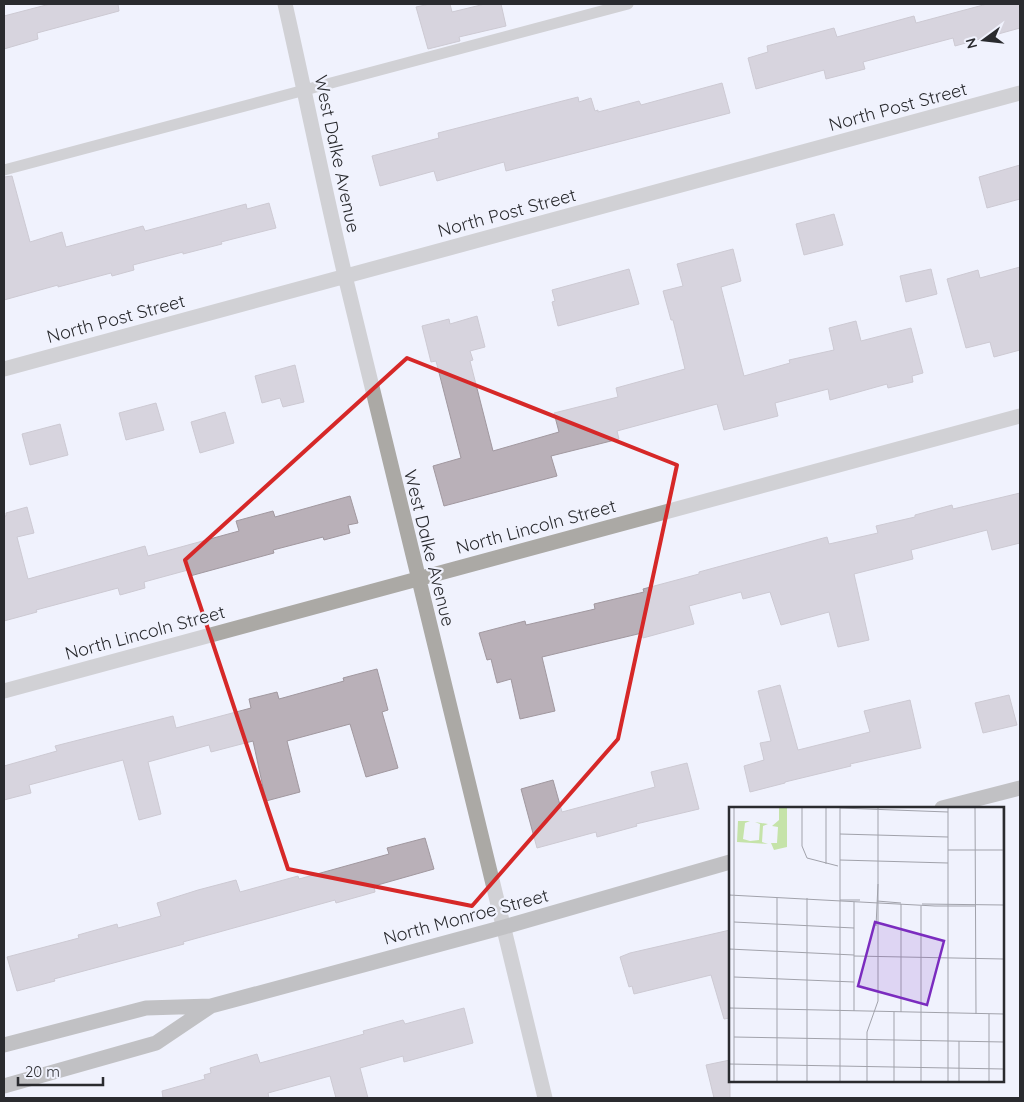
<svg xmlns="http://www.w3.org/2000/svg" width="1024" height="1102" font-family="Quicksand,sans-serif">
  <rect width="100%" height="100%" fill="#f0f2fd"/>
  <path fill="#b9b0b8" stroke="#a1989f" d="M50,4H118L119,11L37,33L38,39L4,49V16Z
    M430,4H450L452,12L485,4H501L506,26L459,37L460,41L428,49L416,7Z
    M987,4H1020V28L955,46L953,38L863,62L865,69L826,79L824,70L756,89L748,58L768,52L767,46L834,28L837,37L914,16L916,23Z
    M722,83L730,113L506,171L504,162L437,181L434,171L380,186L372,156L439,138L438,133L578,97L579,102L591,98L595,111L598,110V112L639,101L641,105Z
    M1020,165V199L987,208L979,177Z
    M12,176L30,242L62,232L66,247L143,226L145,231L246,204L247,209L269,203L276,228L221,242L222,244L183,254V252L133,265L134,270L112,276L111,273L58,287V285L4,300V177Z
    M834,214L843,245L804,255L796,224Z
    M733,249L741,281L721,287L744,376L790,363L789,360L834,350L829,328L856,321L861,341L911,328L923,373L912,376L913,382L888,388L887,384L830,400L828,389L775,403L778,416L724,430L717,404L617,431L619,439L551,456L557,476L444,506L433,466L461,458L436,361L431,362L422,326L449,319L450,324L477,316L485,347L470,351L473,360L470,361L493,451L559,432L554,413L618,397L616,388L685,369L673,320H671L663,291L683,286L677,264Z
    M1020,267V350L994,357L990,342L966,348L947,279L978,270L980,278Z
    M629,269L639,304L558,326L552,302L555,301L552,290Z
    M931,269L937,294L906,302L900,276Z
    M295,365L304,402L283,407L280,398L262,403L255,376Z
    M156,403L164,430L126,440L119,413Z
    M225,412L234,443L200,453L191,422Z
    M60,424L68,455L30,465L22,434Z
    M1020,493V543L992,550L987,530L911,550L913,559L854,574L869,640L838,647L829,612L781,625L770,592L743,599L741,592L689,606L694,624L643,638L642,633L542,657L555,711L520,719L511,679L497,683L491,659L487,660L479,633L525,621L526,625L595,609L594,604L644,592L643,589L699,574V572L827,537L829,544L878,533L876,526L915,517V515L952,505L953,509Z
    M350,496L358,523L348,525L350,533L324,540L323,537L273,550L274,553L190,576L188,570L144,582L145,588L120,595L118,588L36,610L37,612L4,621V516H6V513L27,507L34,533L17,537L28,579L145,546L148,556L239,531L236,521L273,511L275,517Z
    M377,669L388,710L382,712L398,768L366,777L350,724L287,741L300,792L266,801L253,741L211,752L209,745L148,762L161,814L139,820L123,760L29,785L31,793L4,800V766L57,751L55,746L173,716L176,728L251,708L249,699L277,692L279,699L344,681L343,678Z
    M780,685L798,750L870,732L864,711L910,700L921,748L850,764L851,766L785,782V783L750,792L744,766L764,760L760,743L771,741L758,691Z
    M1009,695L1017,725L983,733L975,703Z
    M687,763L699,809L636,824L637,826L597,837L596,832L537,848L521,789L553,780L562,812L655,787L651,772Z
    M425,838L434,869L374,886L375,892L336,903L335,900L183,942L184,944L54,979L55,981L17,991L7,957L79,938L78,935L117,924L118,928L161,916L157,903L198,890L236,880L240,892L298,876L299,879L389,854L387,848Z
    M730,930V1018L724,1019L711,975L634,994L632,986L629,987L620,957L630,953Z
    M464,1008L473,1043L404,1062L403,1056L360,1068L368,1098H336L330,1076L268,1093L269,1098H163L162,1091L205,1079L204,1075L211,1073L210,1068L257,1054L260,1063L364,1034L363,1031L403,1020L405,1024Z
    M730,1060V1098H714L706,1065Z"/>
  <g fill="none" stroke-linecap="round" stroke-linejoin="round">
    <path stroke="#aba9a5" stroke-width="11" d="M4,170L628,4"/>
    <path stroke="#aba9a5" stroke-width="15" d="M285,4C306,96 324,188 346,280C410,553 480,825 545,1098
      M4,369L1020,93
      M4,691L1020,416"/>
    <path stroke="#88867f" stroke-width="15" d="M942,808L1020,788
      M4,1045L146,1008L211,1006L504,927L730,862
      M4,1086L156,1043L211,1006"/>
  </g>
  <path d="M0 0H1024V1102H0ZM407,358L677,465L618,739L472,906L288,869L185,560Z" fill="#f0f2fd" fill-opacity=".55" fill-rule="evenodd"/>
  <path fill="none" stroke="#d62828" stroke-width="4" stroke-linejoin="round" d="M407,358L677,465L618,739L472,906L288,869L185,560Z"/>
  <g text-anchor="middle" stroke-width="4.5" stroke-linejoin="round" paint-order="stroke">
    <g font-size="18" fill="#2a2b2f" stroke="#f0f2fd">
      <text transform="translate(898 107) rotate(-15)" y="6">North Post Street</text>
      <text transform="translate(337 154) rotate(78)" y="6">West Dalke Avenue</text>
      <text transform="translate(507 213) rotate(-15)" y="6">North Post Street</text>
      <text transform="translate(116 319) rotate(-15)" y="6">North Post Street</text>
      <text transform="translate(536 527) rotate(-15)" y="6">North Lincoln Street</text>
      <text transform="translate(429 548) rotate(76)" y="6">West Dalke Avenue</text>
      <text transform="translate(145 633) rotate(-15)" y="6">North Lincoln Street</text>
      <text transform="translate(466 917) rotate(-15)" y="6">North Monroe Street</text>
    </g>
  </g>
  <g transform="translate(729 807)">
    <rect width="275" height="275" fill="#f0f2fd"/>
    <path d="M50,0H58V40L45,43L42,36H48L49,20L43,19L50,13ZM9,14H21L16,16L14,32L21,34L30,33L31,17L26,15L39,17L34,19L33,35L39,37L8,35Z" fill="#c5e3a9"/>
    <path fill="none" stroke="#a1a2ab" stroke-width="1" d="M5,0V275M73,0V39L78,51M97,0V57M219,0V275M246,0L247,207M274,0L275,202M111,1L219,5M111,27L219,30M219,43H275M78,51L109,59M111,53L219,56M0,88L206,99H246M111,93H131M148,94L172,96M172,97V205M193,97L275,98M192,99V275M5,115L125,121M147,119L149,77M0,142L125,148M125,149L275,152M5,170L125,175M0,201L275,207M125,204V95M165,205V275M260,207V275M5,230L275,235M0,257L275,262M48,275V91M78,275V91M111,275V0M138,275V225L149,194V0M230,275V234"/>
    <path fill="#7b2cbf" fill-opacity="0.15" stroke="#7b2cbf" stroke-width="2.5" d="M146,115L215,134L198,198L129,179Z"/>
    <rect width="275" height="275" fill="none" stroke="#2a2b2f" stroke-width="2.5"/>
  </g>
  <rect width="1024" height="1102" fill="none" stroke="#2a2b2f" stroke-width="10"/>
  <g transform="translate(984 40) rotate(255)" stroke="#f0f2fd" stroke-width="4" paint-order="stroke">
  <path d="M0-4L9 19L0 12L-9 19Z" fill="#2a2b2f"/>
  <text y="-8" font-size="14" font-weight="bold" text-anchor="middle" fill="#2a2b2f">N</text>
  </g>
  <path d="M18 1077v8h85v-8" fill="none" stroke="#2a2b2f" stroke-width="2.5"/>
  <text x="25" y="1077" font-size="15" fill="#2a2b2f" stroke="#f0f2fd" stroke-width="4" paint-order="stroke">20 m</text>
</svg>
